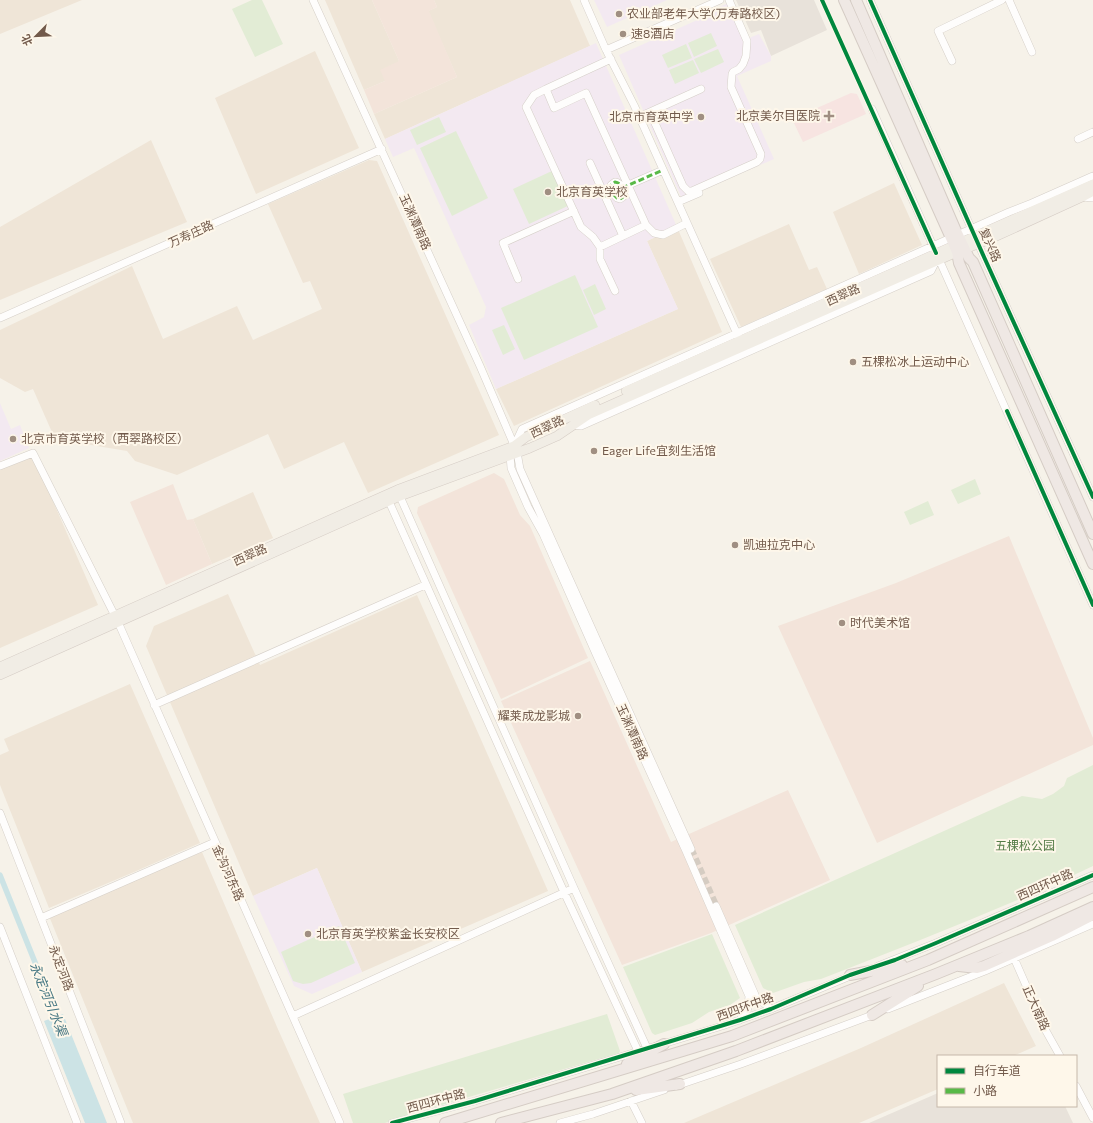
<svg xmlns="http://www.w3.org/2000/svg" width="1093" height="1123" font-family="Commissioner,'Noto Sans SC',sans-serif">
  <rect width="100%" height="100%" fill="#f6f2e9"/>
  <path fill="#efe5d7" d="M0,0H82L0,34Z
    M325,0H372L399,61L385,81L364,90Z
    M434,0H570L590,46L385,139L374,114L457,77L428,11L437,7Z
    M315,51L359,148L256,194L215,98Z
    M151,140L187,222L0,300V227Z
    M369,160L377,161L499,435L368,493L344,442L284,469L268,434L177,475L135,461L127,451L55,439L33,389L25,392L0,378V330L44,309L132,266L163,339L237,306L253,340L322,309L310,281L303,283L268,204Z
    M894,183L922,245L859,274L833,212Z
    M789,224L809,270L817,267L827,289L741,327L710,259Z
    M677,227L722,332L514,426L496,389L678,309L647,241Z
    M33,455L98,605L0,648V469Z
    M253,492L273,538L212,564L193,519Z
    M228,594L260,665L417,595L548,891L362,972L317,868L253,896L146,646L154,626Z
    M130,684L200,843L134,872L49,908L0,785V755L9,751L4,739Z
    M202,852L277,1027L320,1123H133L49,916Z
    M1004,983L1036,1046L1013,1056H938V1089L859,1123H684L861,1048Z"/>
  <path fill="#f3e4da" d="M372,0H434L437,7L429,11L457,77L374,114L364,90L385,81L380,70L399,61Z
    M494,473L504,479L520,515L530,526L588,658L501,699L417,513L418,507Z
    M173,484L187,520L193,519L212,564L166,585L130,502Z
    M1009,536L1093,738V745L877,843L778,626L896,583Z
    M590,661L671,842L788,790L830,880L711,933L622,965L501,701Z"/>
  <path fill="#e8e2da" d="M736,0H814L827,30L771,56L761,30L751,33Z
    M938,1093V1106H1065L1073,1123H869Z"/>
  <path fill="#f3e9f1" d="M594,0H667L607,27Z
    M733,1L749,38L759,34L771,56V61L737,76L774,159L682,199L619,55L704,17L703,14Z
    M596,43L677,227L647,241L678,309L496,389L469,325L484,317L486,307L414,148L393,157L385,139Z
    M0,403L11,429L20,425L29,448L0,461Z
    M317,868L362,972L312,994L294,986L253,896Z"/>
  <path fill="#f7e4e1" d="M851,93L857,94L866,114L803,142L792,119Z"/>
  <path fill="#e2ecd5" d="M252,0H262L283,44L255,57L232,9Z
    M711,33L717,46L694,57L688,43Z
    M686,44L692,58L668,68L662,55Z
    M718,49L724,62L701,73L694,59Z
    M693,60L699,73L675,84L669,70Z
    M439,117L446,132L417,145L410,130Z
    M456,131L488,198L452,216L420,148Z
    M554,170L570,205L529,224L513,189Z
    M575,275L598,327L524,360L501,308Z
    M595,284L606,309L594,315L583,290Z
    M504,325L515,349L503,355L492,330Z
    M975,479L981,494L958,504L951,490Z
    M928,501L934,515L910,525L904,512Z
    M1093,765V866C1004,908 912,943 821,979L804,982L773,993L763,988L735,925L1022,796L1042,799L1053,794L1064,786L1067,778Z
    M339,926L355,963L311,983L303,984L293,981L281,952Z
    M712,934L740,998L730,1005L709,1012L692,1023L655,1035L652,1033L623,967Z
    M607,1014L620,1051L619,1053L431,1108L385,1123H353L343,1094Z"/>
  <path fill="#cce3e5" d="M63,1014L107,1123H85L44,1021Z"/>
  <g fill="none" stroke-linecap="round" stroke-linejoin="round">
    <path stroke="#cce3e5" stroke-width="5.5" d="M0,875L59,1022"/>
    <path stroke="#d5ccc2" stroke-width="7" stroke-dasharray="7 3.5" stroke-linecap="butt" d="M691,849L716,906"/>
    <defs>
      <path id="minor" d="M313,0L480,366L517,452L520,469L691,849
        M584,0L606,50L634,105L738,336
        M870,0L984,257L1093,497
        M1009,0L1032,52
        M606,50L720,0
        M952,61L938,31L1002,0
        M546,89L611,59
        M872,109L1093,605
        M650,112L701,89
        M639,117L650,112L683,186L688,191H692L757,162L760,159L761,154L731,87L732,74L733,72L739,69L743,64L746,56L747,41L729,0
        M1078,139L1093,132
        M590,163L623,236
        M624,187L663,170
        M605,196L612,193L617,198L620,199L623,197C625,191 622,183 615,182L611,185V189L612,193
        M1082,197L1093,198
        M678,202L699,193
        M646,225L654,233L663,235L687,223
        M600,247L646,225L586,93L554,108L546,89L534,95L526,107L581,227L593,237L600,247V259L615,291
        M518,279L503,243L574,211
        M0,318L382,149
        M573,425L581,426L931,271L936,261
        M0,466L33,453L118,622L340,1123
        M398,492L574,888L647,1048
        M387,497L564,892L638,1051
        M154,705L425,585
        M0,813L121,1123
        M716,906L756,997L771,1009
        M41,918L215,842
        M0,927L77,1123
        M1014,958L1046,1031L1060,1056
        M878,966L936,943L1093,875
        M888,1009L985,971L1093,924
        M293,1016L574,888
        M740,1020L748,1008L749,996L686,851L596,654L543,534L528,507L511,468L510,455L522,429L1009,212L1032,203L1093,176
        M676,1086L741,1064L875,1014
        M1076,1086L1093,1118
        M631,1101L642,1123
        M392,1123L475,1101L722,1026L771,1009L855,974
        M560,1123L593,1114L664,1090"/>
      <path id="major" d="M626,391L1093,184
        M0,667L397,490L514,446L526,437L595,405
        M0,675L400,496L530,448L557,436L588,415L957,252L990,239L1082,197L1093,191"/>
      <path id="highway" d="M844,0L951,238L957,252L959,263L1093,564
        M856,0L956,231L969,258L973,262L1093,534
        M959,966L977,968L984,966L1052,936L1093,915
        M850,975L902,965
        M872,1015L918,986
        M627,1064L664,1044
        M636,1090L680,1084
        M445,1123L732,1036L928,960L1093,887
        M501,1123L612,1094L736,1051L936,974L1029,936L1093,907"/>
    </defs>
    <use href="#minor" stroke="#d5cfc8" stroke-width="8"/>
    <use href="#major" stroke="#d5ccc5" stroke-width="10"/>
    <use href="#highway" stroke="#d5ccc5" stroke-width="12"/>
    <use href="#minor" stroke="#fefdfc" stroke-width="7"/>
    <use href="#major" stroke="#f1ede5" stroke-width="9"/>
    <use href="#highway" stroke="#efe8e4" stroke-width="10"/>
    <path stroke="#58b947" stroke-width="3" stroke-dasharray="6 3" stroke-linecap="butt" d="M622,188L663,170
      M605,196L612,193L617,198L620,199L623,197C625,191 622,183 615,182L611,185V189L612,193"/>
    <defs>
      <path id="cycleway" d="M822,0L936,253
        M870,0L984,257L1093,497
        M1007,411L1093,605
        M392,1123L475,1101L740,1020L771,1009L850,975L895,960L936,943L1093,875"/>
    </defs>
    <use href="#cycleway" stroke="#fef7ea" stroke-width="6"/>
    <use href="#cycleway" stroke="#00873e" stroke-width="4"/>
  </g>
  <g fill="#a08f82" stroke="#fef7ea" stroke-width="1.5">
    <circle cx="619" cy="14" r="4"/>
    <circle cx="623" cy="34" r="4"/>
    <path d="M827 110h4v4h4v4h-4v4h-4v-4h-4v-4h4z"/>
    <circle cx="701" cy="117" r="4"/>
    <circle cx="548" cy="192" r="4"/>
    <circle cx="853" cy="362" r="4"/>
    <circle cx="13" cy="439" r="4"/>
    <circle cx="594" cy="451" r="4"/>
    <circle cx="735" cy="545" r="4"/>
    <circle cx="842" cy="623" r="4"/>
    <circle cx="578" cy="716" r="4"/>
    <circle cx="308" cy="934" r="4"/>
  </g>
  <g text-anchor="middle" stroke-width="4" stroke-linejoin="round" paint-order="stroke">
    <g font-size="12" fill="#725a4b" stroke="#fef7ea" text-anchor="start">
      <text x="627" y="18">农业部老年大学(万寿路校区)</text>
      <text x="631" y="38">速8酒店</text>
      <text x="820" y="120" text-anchor="end">北京美尔目医院</text>
      <text x="693" y="121" text-anchor="end">北京市育英中学</text>
      <text x="556" y="196">北京育英学校</text>
      <text x="861" y="366">五棵松冰上运动中心</text>
      <text x="21" y="443">北京市育英学校（西翠路校区）</text>
      <text x="602" y="455">Eager Life宜刻生活馆</text>
      <text x="743" y="549">凯迪拉克中心</text>
      <text x="850" y="627">时代美术馆</text>
      <text x="570" y="720" text-anchor="end">耀莱成龙影城</text>
      <text x="316" y="938">北京育英学校紫金长安校区</text>
    </g>
    <g font-size="12" fill="#725a4b" stroke="#fef7ea">
      <text transform="translate(415 222) rotate(66)" y="4">玉渊潭南路</text>
      <text transform="translate(191 234) rotate(-24)" y="4">万寿庄路</text>
      <text transform="translate(990 245) rotate(66)" y="4">复兴路</text>
      <text transform="translate(843 295) rotate(-24)" y="4">西翠路</text>
      <text transform="translate(547 427) rotate(-25)" y="4">西翠路</text>
      <text transform="translate(250 555) rotate(-24)" y="4">西翠路</text>
      <text transform="translate(632 732) rotate(66)" y="4">玉渊潭南路</text>
      <text transform="translate(228 873) rotate(66)" y="4">金沟河东路</text>
      <text transform="translate(1045 885) rotate(-24)" y="4">西四环中路</text>
      <text transform="translate(61 968) rotate(69)" y="4">永定河路</text>
      <text transform="translate(745 1007) rotate(-20)" y="4">西四环中路</text>
      <text transform="translate(1036 1008) rotate(66)" y="4">正大南路</text>
      <text transform="translate(436 1101) rotate(-15)" y="4">西四环中路</text>
    </g>
    <g font-size="12" fill="#547c47" stroke="#fef7ea">
      <text x="1025" y="850">五棵松公园</text>
    </g>
    <g font-size="13" font-style="italic" fill="#477884" stroke="#fef7ea">
      <text transform="translate(49 999) rotate(68)" y="5">永定河引水渠</text>
    </g>
  </g>
  <rect x="937" y="1055" width="140" height="52" fill="#fef7ea" stroke="#c6b8aa"/>
  <rect x="945" y="1068" width="20" height="6" fill="#00873e" stroke="#c6b8aa"/>
  <text x="973" y="1075" font-size="12" fill="#725a4b">自行车道</text>
  <rect x="945" y="1088" width="20" height="6" fill="#58b947" stroke="#c6b8aa"/>
  <text x="973" y="1095" font-size="12" fill="#725a4b">小路</text>
  <g transform="translate(36 36) rotate(246)" stroke="#fef7ea" stroke-width="3" paint-order="stroke">
  <path d="M0-3L7 15L0 10L-7 15Z" fill="#725a4b"/>
  <text y="-6" font-size="11" font-weight="bold" text-anchor="middle" fill="#725a4b">北</text>
  </g>
</svg>
